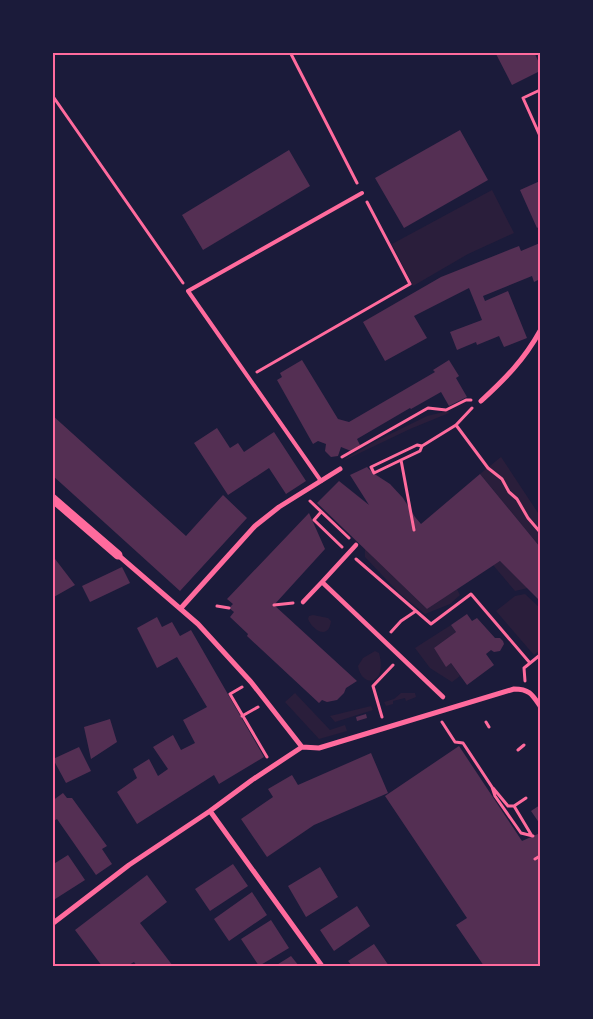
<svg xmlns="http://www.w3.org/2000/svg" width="593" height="1019" font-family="Karla,sans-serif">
  <rect width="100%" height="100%" fill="#1b1b3a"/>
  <path fill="#2a1e3b" d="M492,190L514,233L468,254L413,286L392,244Z
    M448,411L449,413L410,429L343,461L350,456L374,442L419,420L427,416Z
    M501,457L540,516V547L480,474Z
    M365,549L427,609L457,589L460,595L450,604L425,614L399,593L365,557Z
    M500,561L528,588L515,591L493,565Z
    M525,594L539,607L540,606V650L534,655L496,611L515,596Z
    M313,615L328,618L331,621C329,640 313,631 308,619L309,616Z
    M451,625L456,632L434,648L446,666L451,663L460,676L452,682L430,668L415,648Z
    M375,651L379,653C388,685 362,689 358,666L363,658Z
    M295,693L330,730L345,725L347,731L319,739L285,702Z
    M401,693H415L416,697L406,701L405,698L393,701V704L386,706L384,702L394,699Z
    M371,706L373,710L335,722L330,716Z"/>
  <path fill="#542f53" d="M495,52H534L540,65V71L512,85Z
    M460,130L488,180L404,228L375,178Z
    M289,150L310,186L203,250L182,215Z
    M540,181V226L537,228L520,190Z
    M540,243V279L534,282L532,276L483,296L485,301L508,291L527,338L504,347L499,336L477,345L476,342L457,350L450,332L482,320L469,288L414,316L427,338L385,361L363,322L441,277L519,246L521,251Z
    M302,360L338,419L349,422L435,372L433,370L449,360L459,376L456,378L467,397L449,406L441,392L411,409L410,408L357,439L360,445L351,451L341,447L338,456L331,457L325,451L326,444L318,441L313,444L277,380L282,377L280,373Z
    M52,415L186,536L223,495L247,518L180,591L52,475Z
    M217,428L230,448L238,443L244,452L274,432L306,481L286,494L269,468L228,495L194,443Z
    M367,467L373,473L390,484L403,498L415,517L421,524L480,474L540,547V601L500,561L427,609L317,503L339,481L369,505L350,475Z
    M309,513L325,549L274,605L357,681L346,688L344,693L337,700L327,702L322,700L319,703L247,636L248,634L230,617L234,612L229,608L233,604L227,599Z
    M52,555L75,585L52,598Z
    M122,567L130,583L90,602L82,586Z
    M467,614L472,621L477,618L495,638H500L503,641L504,644L500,651L494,652L491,650L486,654L494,665L467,685L451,663L446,667L434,648L456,632L451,625Z
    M157,617L162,627L172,622L180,636L191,630L264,757L219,784L214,775L137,824L117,792L137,778L133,769L149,759L158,776L168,769L153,747L173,735L181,750L195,743L183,720L207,707L177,657L157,668L137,628Z
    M366,714L367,718L357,721L356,717Z
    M110,719L117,742L91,759L84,727Z
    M459,746L522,841L540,833V966H484L456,925L467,918L385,796Z
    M79,747L91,771L66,783L53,759Z
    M371,753L388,793L314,825L267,857L241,819L273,797L268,789L292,775L298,785Z
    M63,793L67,798H72L107,846L102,849L112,864L96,875L57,819L52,822V801Z
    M540,805V824L531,811Z
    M68,855L85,880L52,901V865Z
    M233,864L248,886L210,911L195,889Z
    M320,867L338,897L306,917L288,886Z
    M147,875L167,902L140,923L173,966H137L134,962L127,966H102L75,930Z
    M252,892L267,915L229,941L214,919Z
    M357,906L370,926L334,951L320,930Z
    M271,920L289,948L259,966L241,939Z
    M374,944L389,966H352L348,961Z
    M291,956L299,966H275Z"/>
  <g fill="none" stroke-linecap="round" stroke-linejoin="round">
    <path stroke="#ff6b9d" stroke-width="3" d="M290,52L357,183
      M540,90L523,98L540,136
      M52,95L183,283
      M257,372L410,284L367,202
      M456,425L488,468L502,479L509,492L517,499L528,518L540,532
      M342,457L428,408L446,410L466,400H471
      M401,460L374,473L371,467L417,445L422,446
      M310,501L349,538
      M321,512L314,520L342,547
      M414,530L401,460L420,451L422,446L456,425L472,408
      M356,559L431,624L471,594L530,663
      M274,605L293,603
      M217,606L229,608
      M391,632L401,621L416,611
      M525,681L524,668L540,655
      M242,687L230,694L267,757
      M242,716L258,707
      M382,717L373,686L393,665
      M442,722L455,742L463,743L492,787L495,796L521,833L533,836
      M486,722L489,727
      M518,750L524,745
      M493,788L508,806H514
      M526,798L514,806L532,836
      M535,859L540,856"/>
    <path stroke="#ff6b9d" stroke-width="4" d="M321,481L188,291L362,193"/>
    <path stroke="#ff6b9d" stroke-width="4.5" d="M356,545L322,582L443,697
      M303,602L322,582"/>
    <path stroke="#ff6b9d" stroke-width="5" d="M481,401C505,379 524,360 540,331
      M118,555L198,624L251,682L302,747L319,748L514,689C529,689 532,694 540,706
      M181,608L255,526L279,507L340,469
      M210,811L322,966
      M52,924L129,865L210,811L252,780L302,747"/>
    <path stroke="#ff6b9d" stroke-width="9" d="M52,498L118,555"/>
  </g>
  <rect width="593" height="1019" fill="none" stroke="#1b1b3a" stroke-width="108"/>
  <rect x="54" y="54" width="485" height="911" fill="none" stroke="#ff6b9d" stroke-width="2"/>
</svg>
